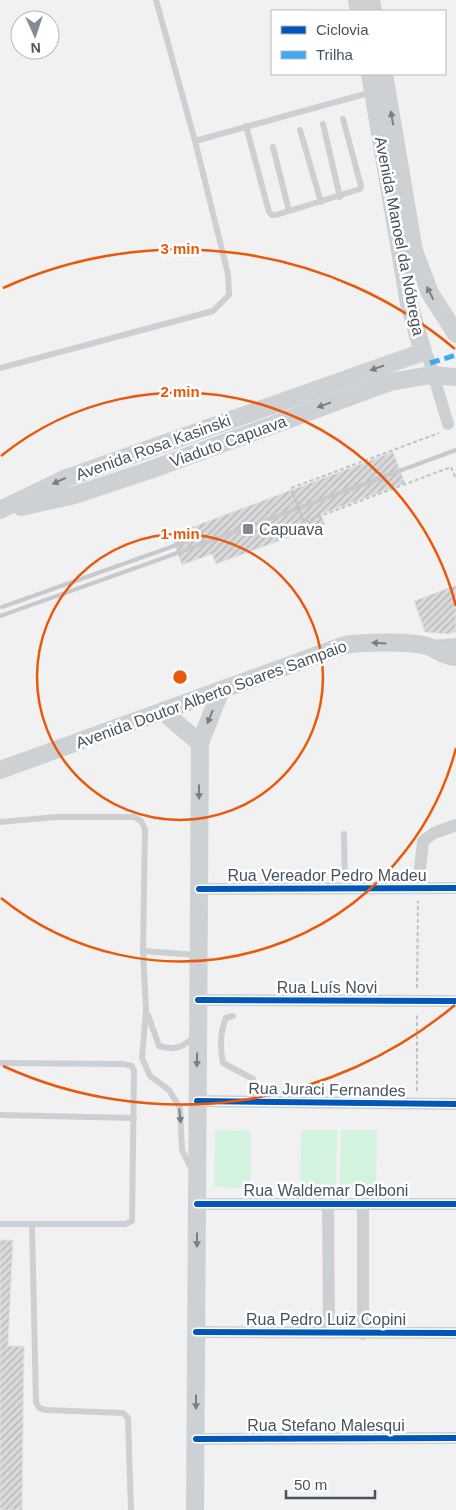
<svg xmlns="http://www.w3.org/2000/svg" width="456" height="1510" font-family="Helvetica,sans-serif">
  <defs>
    <pattern id="building-hatch" width="6" height="6" patternUnits="userSpaceOnUse" patternTransform="scale(1.25)"><rect width="6" height="6" fill="#d9d9db"/><path d="M-1 1l2-2M0 6l6-6M5 7l2-2" fill="none" stroke="#b2b3b5"/></pattern>
  </defs>
  <rect width="100%" height="100%" fill="#f2f1f1"/>
  <path fill="#d4f3df" d="M215,1130L251,1131L250,1188L214,1187Z
    M301,1130H337L336,1187H300Z
    M341,1130H377L376,1187H340Z"/>
  <path fill="url(#building-hatch)" stroke="#e3e3e4" d="M393,452L405,483L321,514L325,524L216,564L212,554L182,565L171,535Z
    M456,585V632L448,634L425,632L414,601Z
    M0,1240H13L8,1346H24L22,1510H0Z"/>
  <g fill="none" stroke-linecap="round" stroke-linejoin="round">
    <path stroke="#b9c7c2" stroke-width="2" stroke-dasharray="4 2.5" stroke-linecap="butt" d="M293,494L291,488L439,433
      M302,517L304,522L451,467L456,479
      M417,988L418,901
      M417,1091V1013"/>
    <path stroke="#cdd0d2" stroke-width="6" d="M323,124L340,197
      M246,126L269,212L272,215H276L360,189L361,186L343,119
      M300,130L321,202
      M195,141L372,92
      M273,147L289,211
      M0,368L213,311L229,295L228,274L195,141L156,0
      M0,822L56,817H134L141,821L145,829L143,951L197,955
      M344,834L345,888
      M143,951L146,1011L142,1058L150,1076L169,1090L180,1108L182,1150L192,1170
      M148,1015L159,1046C177,1051 183,1047 196,1035
      M233,1016L226,1018C220,1032 220,1048 223,1063L253,1079L254,1101
      M0,1063L123,1064L132,1066L134,1071L132,1221L125,1224H32
      M0,1115L134,1118
      M0,1224H32L36,1402L39,1408L46,1410L123,1413L128,1418L131,1510"/>
    <path stroke="#cdd0d2" stroke-width="12" d="M423,352L428,357L448,424
      M429,646L456,644
      M418,888L423,841L434,833L456,825
      M199,889L456,888
      M198,1000L456,1001
      M197,1101L456,1104
      M197,1204H456
      M328,1204L329,1333
      M363,1204V1334
      M196,1332L456,1333
      M196,1439L456,1438"/>
    <path stroke="#cdd1d4" stroke-width="18" d="M357,0L359,11
      M371,0L373,11
      M384,74L414,251L430,293L456,334
      M21,507L75,495L150,470
      M0,510L64,479L423,352L409,304L370,74
      M162,711L200,743
      M0,770L345,645C363,642 410,641 427,646C439,650 442,656 456,657
      M195,1510L200,743L221,690"/>
    <path stroke="#c7c9cb" stroke-width="4" d="M2,607L202,536
      M0,616L158,560L456,450"/>
    <path stroke="#b9c7c2" stroke-width="2" stroke-dasharray="4 2.5" stroke-linecap="butt" d="M293,494L302,517"/>
    <path stroke="#cdd1d4" stroke-width="18" d="M150,470L390,382L431,375L456,377"/>
    <path stroke="#3fa9f5" stroke-width="5" stroke-dasharray="10 5" stroke-linecap="butt" d="M430,363L456,355"/>
    <defs>
      <path id="cycleway" d="M199,889L456,888
        M198,1000L456,1001
        M197,1101L456,1104
        M197,1204H456
        M196,1332L456,1333
        M196,1439L456,1438"/>
    </defs>
    <use href="#cycleway" stroke="#fff" stroke-width="9"/>
    <use href="#cycleway" stroke="#0057b8" stroke-width="6"/>
  </g>
  <defs><path id="oneway-solid" d="M-6-.8H1V-3.2L6.5 0L1 3.2V.8H-6Z" transform="scale(1.25)"/></defs>
  <g fill="#758089">
    <use href="#oneway-solid" transform="translate(392 118) rotate(-100)"/>
    <use href="#oneway-solid" transform="translate(430 293) rotate(-117)"/>
    <use href="#oneway-solid" transform="translate(377 368) rotate(161)"/>
    <use href="#oneway-solid" transform="translate(324 405) rotate(160)"/>
    <use href="#oneway-solid" transform="translate(59 481) rotate(155)"/>
    <use href="#oneway-solid" transform="translate(379 643) rotate(-177)"/>
    <use href="#oneway-solid" transform="translate(210 717) rotate(112)"/>
    <use href="#oneway-solid" transform="translate(199 792) rotate(90)"/>
    <use href="#oneway-solid" transform="translate(197 1060) rotate(91)"/>
    <use href="#oneway-solid" transform="translate(197 1240) rotate(90)"/>
    <use href="#oneway-solid" transform="translate(196 1402) rotate(90)"/>
  </g>
  <use fill="#757f88" href="#oneway-solid" transform="translate(180 1116) rotate(84)"/>
  <g fill="none" stroke="#e8590c" stroke-width="2.5">
    <circle cx="180" cy="677" r="143"/>
    <path d="M456 748A285 285 0 0 1 1 898M1 456A285 285 0 0 1 456 606"/>
    <path d="M455 1005A428 428 0 0 1 3 1066M3 288A428 428 0 0 1 455 349"/>
  </g>
  <rect fill="#828b93" stroke="#fff" stroke-width="2" x="242" y="523" width="12" height="12" rx="2.5"/>
  <g text-anchor="middle" stroke-width="5" stroke-linejoin="round" paint-order="stroke">
    <g font-size="16" fill="#465460" stroke="#fff">
      <text transform="translate(400 236) rotate(79)" y="6">Avenida Manoel da Nóbrega</text>
      <text transform="translate(228 441) rotate(-20)" y="6">Viaduto Capuava</text>
      <text transform="translate(153 447) rotate(-20)" y="6">Avenida Rosa Kasinski</text>
      <text transform="translate(211 694) rotate(-20)" y="6">Avenida Doutor Alberto Soares Sampaio</text>
      <text x="327" y="881">Rua Vereador Pedro Madeu</text>
      <text x="327" y="993">Rua Luís Novi</text>
      <text transform="translate(327 1089) rotate(1)" y="6">Rua Juraci Fernandes</text>
      <text x="326" y="1196">Rua Waldemar Delboni</text>
      <text x="326" y="1325">Rua Pedro Luiz Copini</text>
      <text x="326" y="1431">Rua Stefano Malesqui</text>
    </g>
    <g font-size="16" fill="#465460" stroke="#fff" text-anchor="start">
      <text x="259" y="535">Capuava</text>
    </g>
  </g>
  <circle cx="180" cy="677" r="8" fill="#e8590c" stroke="#fff" stroke-width="2.5"/>
  <g font-size="15" text-anchor="middle" font-weight="bold" fill="#e8590c" stroke="#fff" stroke-width="5" stroke-linejoin="round" paint-order="stroke">
    <text x="180" y="254">3 min</text>
    <text x="180" y="397">2 min</text>
    <text x="180" y="539">1 min</text>
  </g>
  <rect x="271" y="10" width="175" height="65" fill="#ffffff" stroke="#b5bbbf"/>
  <rect x="281" y="26" width="25" height="8" fill="#0057b8" stroke="#b5bbbf"/>
  <text x="316" y="35" font-size="15" fill="#465460">Ciclovia</text>
  <rect x="281" y="51" width="25" height="8" fill="#3fa9f5" stroke="#b5bbbf"/>
  <text x="316" y="60" font-size="15" fill="#465460">Trilha</text>
  <g transform="translate(35 35) rotate(177)"><circle r="24" fill="#ffffff" stroke="#b5bbbf"/>
  <path d="M0-4L9 19L0 12L-9 19Z" fill="#828b93"/>
  <text y="-8" font-size="14" font-weight="bold" text-anchor="middle" fill="#465460">N</text>
  </g>
  <path d="M286 1490v8h89v-8" fill="none" stroke="#465460" stroke-width="2.5"/>
  <text x="294" y="1490" font-size="15" fill="#465460" stroke="#ffffff" stroke-width="4" paint-order="stroke">50 m</text>
</svg>
